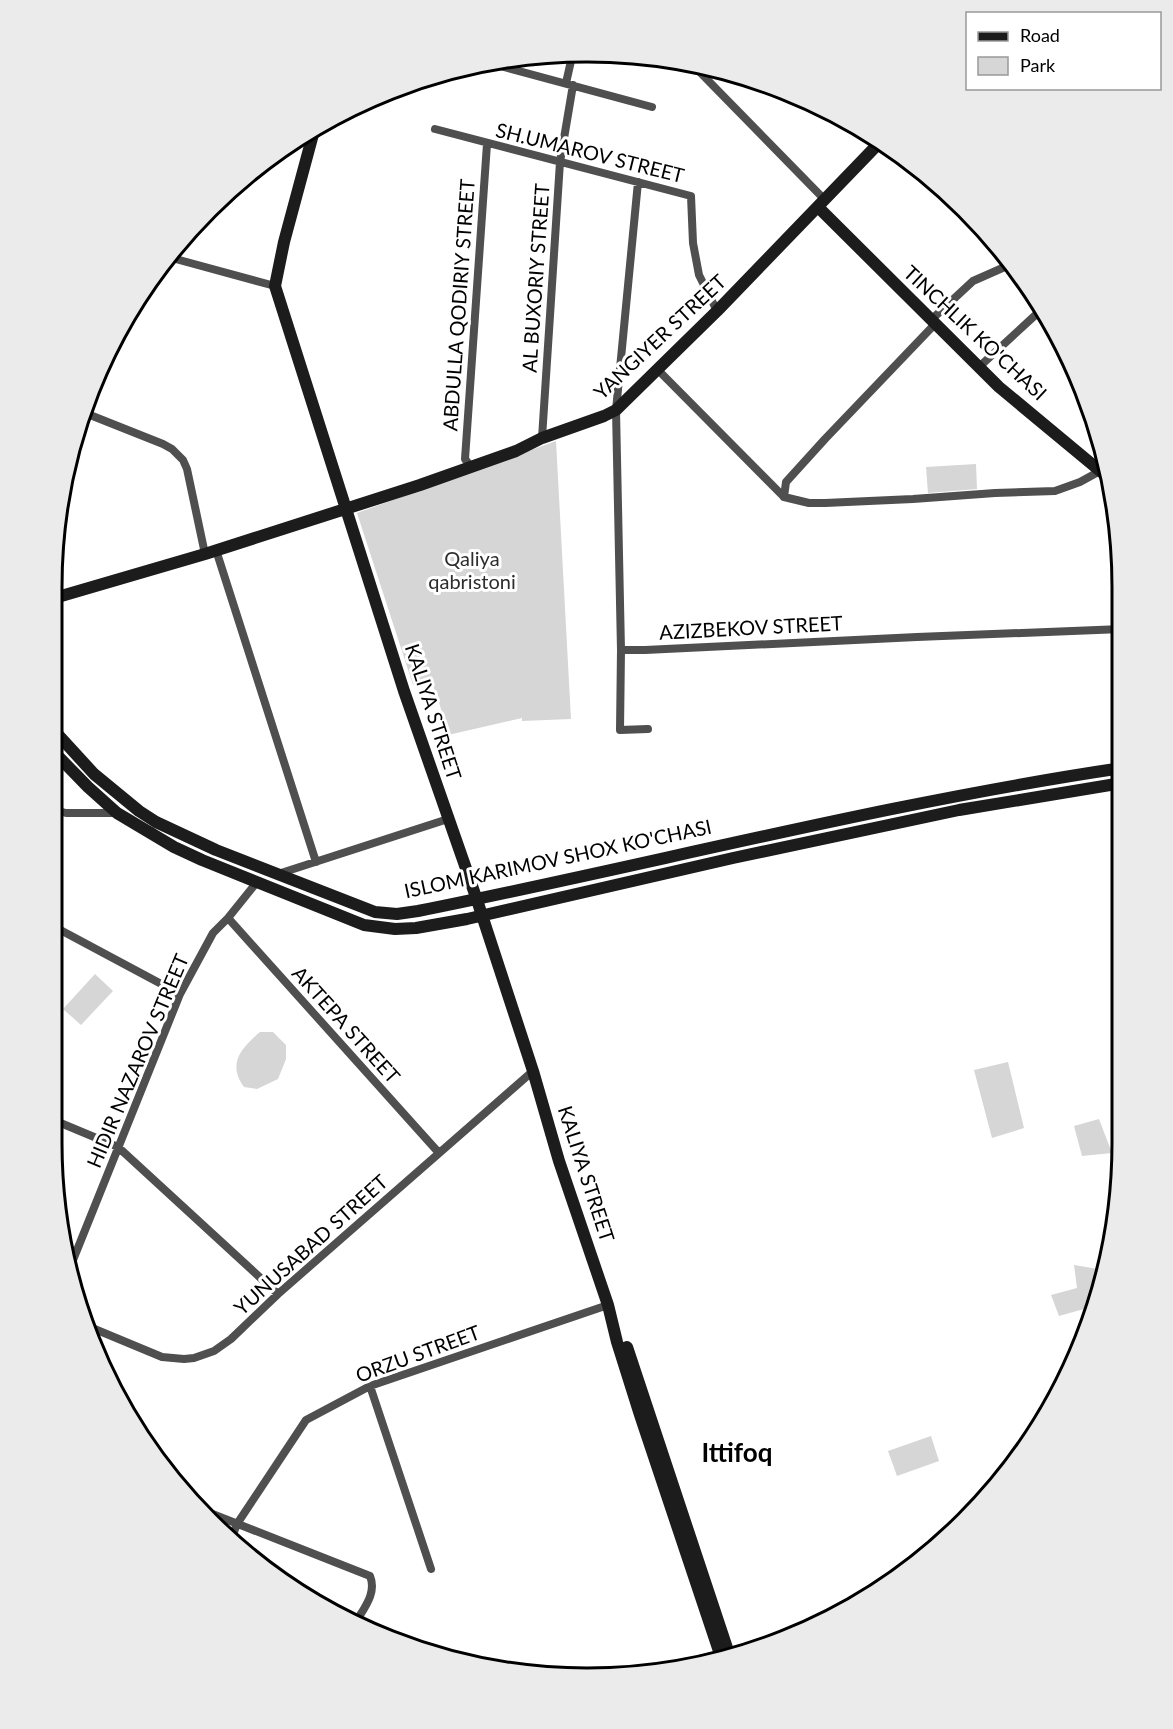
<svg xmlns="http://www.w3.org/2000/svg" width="1173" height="1729" font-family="Lato,sans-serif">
  <rect width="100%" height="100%" fill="#fff"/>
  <path fill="#d6d6d6" d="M556,441L571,719L522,721V718L448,735L439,702L432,683L413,685L357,513Z
    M976,464L977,489L928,493L926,467Z
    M95,974L113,991L81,1025L63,1009Z
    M260,1032H273L286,1045V1059L278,1079L257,1089L244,1087C227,1064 241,1048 260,1032Z
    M1008,1062L1024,1128L992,1138L974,1070Z
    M1099,1119L1112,1153L1082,1156L1074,1126Z
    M1074,1265L1104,1270L1091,1307L1059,1316L1051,1295L1077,1288Z
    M931,1436L939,1461L897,1476L888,1451Z"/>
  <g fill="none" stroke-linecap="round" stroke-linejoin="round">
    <path stroke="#4f4f4f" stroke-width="8" d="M482,61L652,107
      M689,61L825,200
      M566,83L573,52
      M435,129L691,196L693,243L699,275L717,311
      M638,182L616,410L621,650H645L917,637L1122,629
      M172,258L275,286
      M931,320L973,281L1007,266L1010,263
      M979,367L1042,309
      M658,370L784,497L786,482L825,439L935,324
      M85,413L163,444L172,449L183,460L187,469L205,554
      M542,438L560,162L573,85
      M471,467L465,459L487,144
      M784,497L809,503H825L913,499L995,493L1055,491L1080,482L1100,471
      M216,550L316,862
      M621,650L620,730L648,729
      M51,809L66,813H117
      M278,874L448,819
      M228,918L439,1153
      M51,925L180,994
      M51,1119L118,1147L278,1294
      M71,1265L180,994L213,933L228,918L257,882
      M85,1325L162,1357L184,1359L194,1358L214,1351L231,1339L278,1294L533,1071
      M370,1386L431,1569
      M210,1513L370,1576C377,1593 364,1608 356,1622
      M232,1537L237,1524L306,1420L370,1386L608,1305"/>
    <path stroke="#1c1c1c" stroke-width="12" d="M315,127L284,242L275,286L404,691L477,900L533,1071L559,1161L608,1305L617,1342L640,1415L721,1657
      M818,207L999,387L1111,480
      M51,599L205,554L420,485L516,451L542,438L604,416L616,410L717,311L882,140
      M51,727L94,774L139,811L156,822L216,850L375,912L397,914L418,911C653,864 885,803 1122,768
      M51,749L88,787L117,813L174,847L202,860L364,925L395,929L416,928L467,919L733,858L959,810L1122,783
      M627,1347L729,1654"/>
  </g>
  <g text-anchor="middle" stroke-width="6" stroke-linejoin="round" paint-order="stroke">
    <g font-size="20" fill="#000" stroke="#fff">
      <text transform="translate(590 153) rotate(14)" y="7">SH.UMAROV STREET</text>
      <text transform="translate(536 278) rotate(-86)" y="7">AL BUXORIY STREET</text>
      <text transform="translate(459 305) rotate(-86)" y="7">ABDULLA QODIRIY STREET</text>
      <text transform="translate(975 333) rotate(43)" y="7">TINCHLIK KO'CHASI</text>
      <text transform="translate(660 337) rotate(-43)" y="7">YANGIYER STREET</text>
      <text transform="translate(751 628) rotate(-3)" y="7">AZIZBEKOV STREET</text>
      <text transform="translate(433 712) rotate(72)" y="7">KALIYA STREET</text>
      <text transform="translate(558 859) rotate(-12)" y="7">ISLOM KARIMOV SHOX KO'CHASI</text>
      <text transform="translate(346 1025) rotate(48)" y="7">AKTEPA STREET</text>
      <text transform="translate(138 1061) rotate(-67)" y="7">HIDIR NAZAROV STREET</text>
      <text transform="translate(586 1174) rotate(72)" y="7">KALIYA STREET</text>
      <text transform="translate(311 1245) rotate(-42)" y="7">YUNUSABAD STREET</text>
      <text transform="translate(418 1354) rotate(-20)" y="7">ORZU STREET</text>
    </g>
    <g font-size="20" fill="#2d2d2d" stroke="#fff">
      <text x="472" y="566">Qaliya<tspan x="472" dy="23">qabristoni</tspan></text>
    </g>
    <g font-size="26" font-weight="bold" fill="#000" stroke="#fff">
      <text x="737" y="1462">Ittifoq</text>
    </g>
  </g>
  <path d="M0 0H1173V1729H0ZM587 62H587A525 525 0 0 1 1112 587V1143A525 525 0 0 1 587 1668H587A525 525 0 0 1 62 1143V587A525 525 0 0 1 587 62Z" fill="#ebebeb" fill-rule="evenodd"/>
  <path fill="none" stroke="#000" stroke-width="3" d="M587 62H587A525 525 0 0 1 1112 587V1143A525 525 0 0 1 587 1668H587A525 525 0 0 1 62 1143V587A525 525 0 0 1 587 62Z"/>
  <rect x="966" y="12" width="195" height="78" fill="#ffffff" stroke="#999999" stroke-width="1.5"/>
  <rect x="978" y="32" width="30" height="9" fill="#1c1c1c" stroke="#999999" stroke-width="1.5"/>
  <text x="1020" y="42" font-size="18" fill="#000000">Road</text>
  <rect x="978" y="57" width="30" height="18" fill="#d6d6d6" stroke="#999999" stroke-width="1.5"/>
  <text x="1020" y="72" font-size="18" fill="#000000">Park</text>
</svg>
